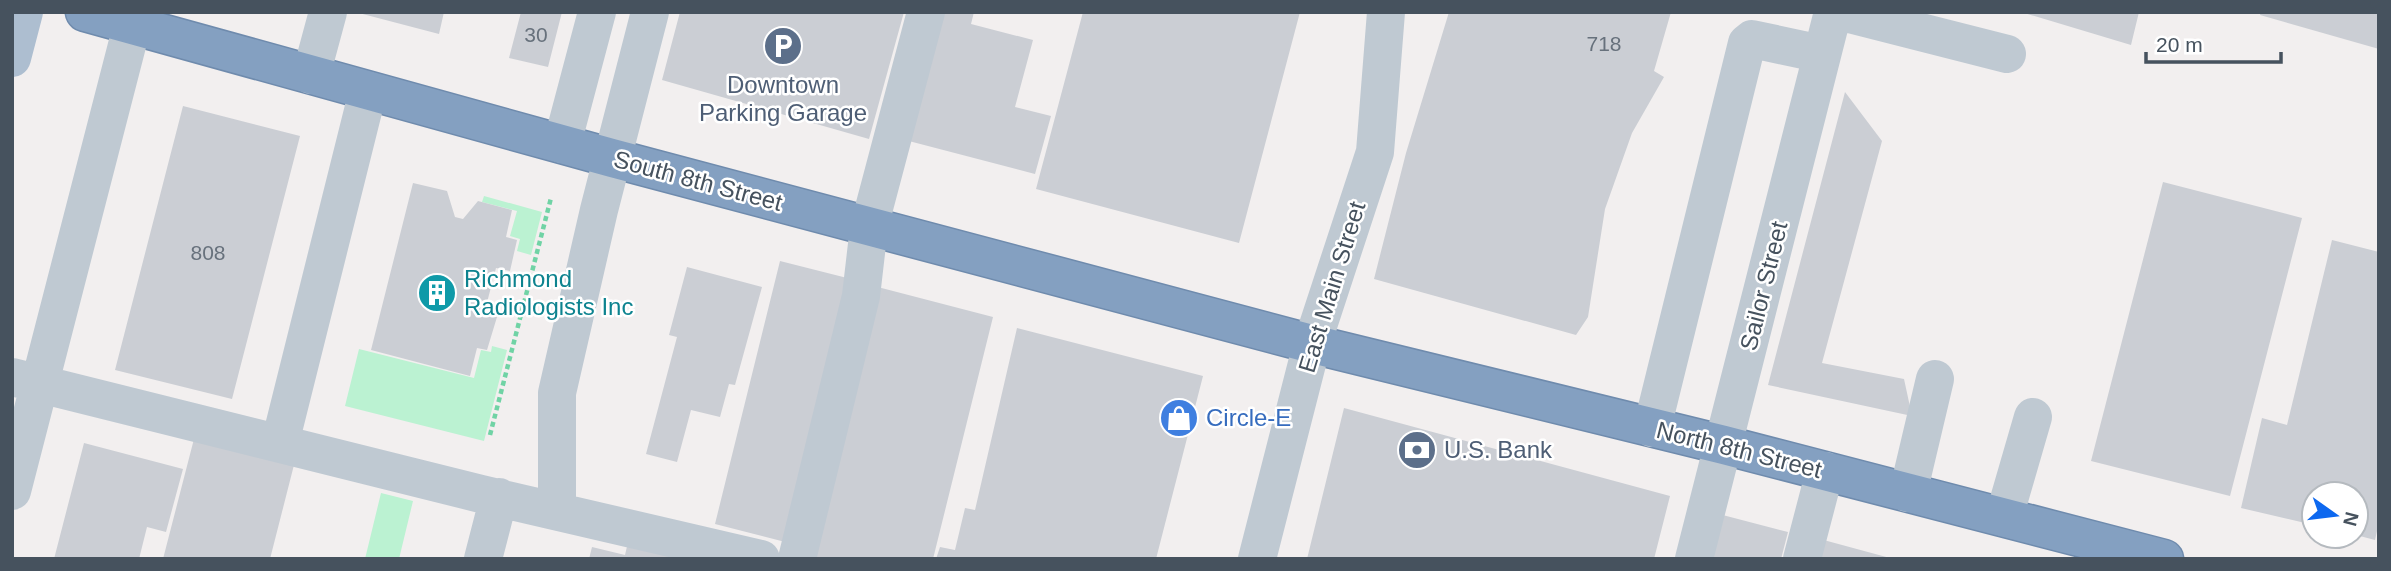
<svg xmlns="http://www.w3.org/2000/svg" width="2391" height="571" font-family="Arial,sans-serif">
  <rect width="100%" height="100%" fill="#f2efef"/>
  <path fill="#bbf2d2" d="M484,196L542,212L531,255L517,251L520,239L510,236L517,211L482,202Z
    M492,346L507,350L484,441L345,406L359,349L474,378L481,350L491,352Z
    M381,493L413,501L399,559H365Z"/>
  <path fill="#cbced4" d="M355,12H444L439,34Z
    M521,12H562L548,67L509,58Z
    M680,12H904L869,139L662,80Z
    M938,12H974L971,24L1033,40L1015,107L1051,116L1035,174L905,140Z
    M1083,12H1300L1239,243L1036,189Z
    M1449,12H1671L1654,71L1664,77L1632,133L1605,209L1588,317L1576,335L1374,279L1406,153Z
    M2021,12H2139L2131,45Z
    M2261,12H2379V49L2260,15Z
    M1845,92L1882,141L1822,363L1904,379L1912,416L1768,385Z
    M183,106L300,136L232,399L115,370Z
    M2163,182L2302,218L2230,496L2091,461Z
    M413,183L447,191L455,217L463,219L478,201L512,210L506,237L517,240L510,271L496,268L484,314L497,317L487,350L477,348L470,376L371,350Z
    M2332,240L2379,252V522L2375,540L2356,535V494H2314V525L2241,508L2262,418L2287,425Z
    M780,261L859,281L793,544L715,524Z
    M687,267L762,287L735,385L729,384L720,417L691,410L677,462L646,454L677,337L669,335Z
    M870,285L993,317L933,559H823L808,555Z
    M1017,328L1203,376L1156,559H936L940,547L955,550L965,508L975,510Z
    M1344,408L1670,496L1654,559H1307Z
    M195,435L295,461L270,559H163Z
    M84,443L183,469L166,532L147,527L139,559H54Z
    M1715,513L1788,532L1781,559H1703Z
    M629,538L705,559H589L592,547L625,555Z
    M1820,539L1890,558V559H1814Z"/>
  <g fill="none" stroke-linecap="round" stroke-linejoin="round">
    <defs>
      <path id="highway" d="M85,12L612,158L1312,344L1724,445L2164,559"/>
    </defs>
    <use href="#highway" stroke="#6f8bad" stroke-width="41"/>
    <path stroke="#70d3a5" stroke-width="4.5" stroke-dasharray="5 3.5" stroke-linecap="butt" d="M490,435L551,198"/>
    <path stroke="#bfc9d2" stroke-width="38" d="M1842,12L2007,54
      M311,75L328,12
      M562,144L597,12
      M12,377L481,494L761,559
      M1652,428L1747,43L1752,39L1822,54
      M280,443L368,91
      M12,491L132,26
      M1908,493L1935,379
      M557,511V393L599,210L650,12
      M2004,517L2033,417
      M483,559L499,497
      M797,559L861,296L869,227L926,12
      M1257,559L1312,344L1375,152L1386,12
      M1694,559L1833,12
      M1802,559L1825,471"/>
    <path stroke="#adbed0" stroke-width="38" d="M12,58L24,12"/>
    <use href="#highway" stroke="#84a0c1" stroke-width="38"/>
  </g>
  <defs>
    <symbol id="parking-disc" viewBox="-11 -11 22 22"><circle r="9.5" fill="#5c6f8a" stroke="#fff"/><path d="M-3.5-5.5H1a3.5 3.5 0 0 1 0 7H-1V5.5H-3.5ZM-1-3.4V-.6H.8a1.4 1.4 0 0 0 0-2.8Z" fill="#fff"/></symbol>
    <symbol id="building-disc" viewBox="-11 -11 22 22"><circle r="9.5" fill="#0f9aa8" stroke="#fff"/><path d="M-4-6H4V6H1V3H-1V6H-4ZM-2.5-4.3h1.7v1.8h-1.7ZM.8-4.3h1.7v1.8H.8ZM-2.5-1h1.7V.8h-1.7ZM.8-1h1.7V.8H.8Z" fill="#fff"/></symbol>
    <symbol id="shop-disc" viewBox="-11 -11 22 22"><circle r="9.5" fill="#3f7fe0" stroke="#fff"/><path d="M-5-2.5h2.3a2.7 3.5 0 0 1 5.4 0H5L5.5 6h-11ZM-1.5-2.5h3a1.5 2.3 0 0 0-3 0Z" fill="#fff"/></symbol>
    <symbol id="bank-disc" viewBox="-11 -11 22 22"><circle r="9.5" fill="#5c6f8a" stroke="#fff"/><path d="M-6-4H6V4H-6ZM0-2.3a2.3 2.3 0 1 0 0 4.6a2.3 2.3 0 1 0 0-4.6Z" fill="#fff"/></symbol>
  </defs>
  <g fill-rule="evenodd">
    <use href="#parking-disc" x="761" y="24" width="44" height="44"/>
    <use href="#building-disc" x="415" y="271" width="44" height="44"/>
    <use href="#shop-disc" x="1157" y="396" width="44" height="44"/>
    <use href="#bank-disc" x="1395" y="428" width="44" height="44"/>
  </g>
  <g text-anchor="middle" stroke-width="5" stroke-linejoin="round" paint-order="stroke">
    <g font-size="21" fill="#67717c">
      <text x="536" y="42">30</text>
      <text x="1604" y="51">718</text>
      <text x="208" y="260">808</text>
    </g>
    <g font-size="24" fill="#4e5e75" stroke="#fff">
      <text x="783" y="93">Downtown<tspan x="783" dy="28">Parking Garage</tspan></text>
      <text x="1444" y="458" text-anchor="start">U.S. Bank</text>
    </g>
    <g font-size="24" fill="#46525e" stroke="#fff">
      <text transform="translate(698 181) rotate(15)" y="8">South 8th Street</text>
      <text transform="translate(1764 286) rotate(-76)" y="8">Sailor Street</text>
      <text transform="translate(1332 287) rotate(-73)" y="8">East Main Street</text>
      <text transform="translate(1739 450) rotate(14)" y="8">North 8th Street</text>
    </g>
    <g font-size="24" fill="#0d838f" stroke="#fff" text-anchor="start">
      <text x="464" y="287">Richmond<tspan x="464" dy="28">Radiologists Inc</tspan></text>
    </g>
    <g font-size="24" fill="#366cbe" stroke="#fff" text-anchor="start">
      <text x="1206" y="426">Circle-E</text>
    </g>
  </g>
  <rect width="2391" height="571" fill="none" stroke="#46525e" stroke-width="28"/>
  <g transform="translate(2335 515) rotate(104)"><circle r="33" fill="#ffffff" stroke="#b5babf" stroke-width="2"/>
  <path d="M0-5L12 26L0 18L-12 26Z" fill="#0d68ef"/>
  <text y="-10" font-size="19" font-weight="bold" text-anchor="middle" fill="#46525e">N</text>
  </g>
  <path d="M2146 52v10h135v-10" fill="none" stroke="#46525e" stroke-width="3.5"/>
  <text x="2156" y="52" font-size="21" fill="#46525e" stroke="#ffffff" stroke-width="5" paint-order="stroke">20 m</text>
</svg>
